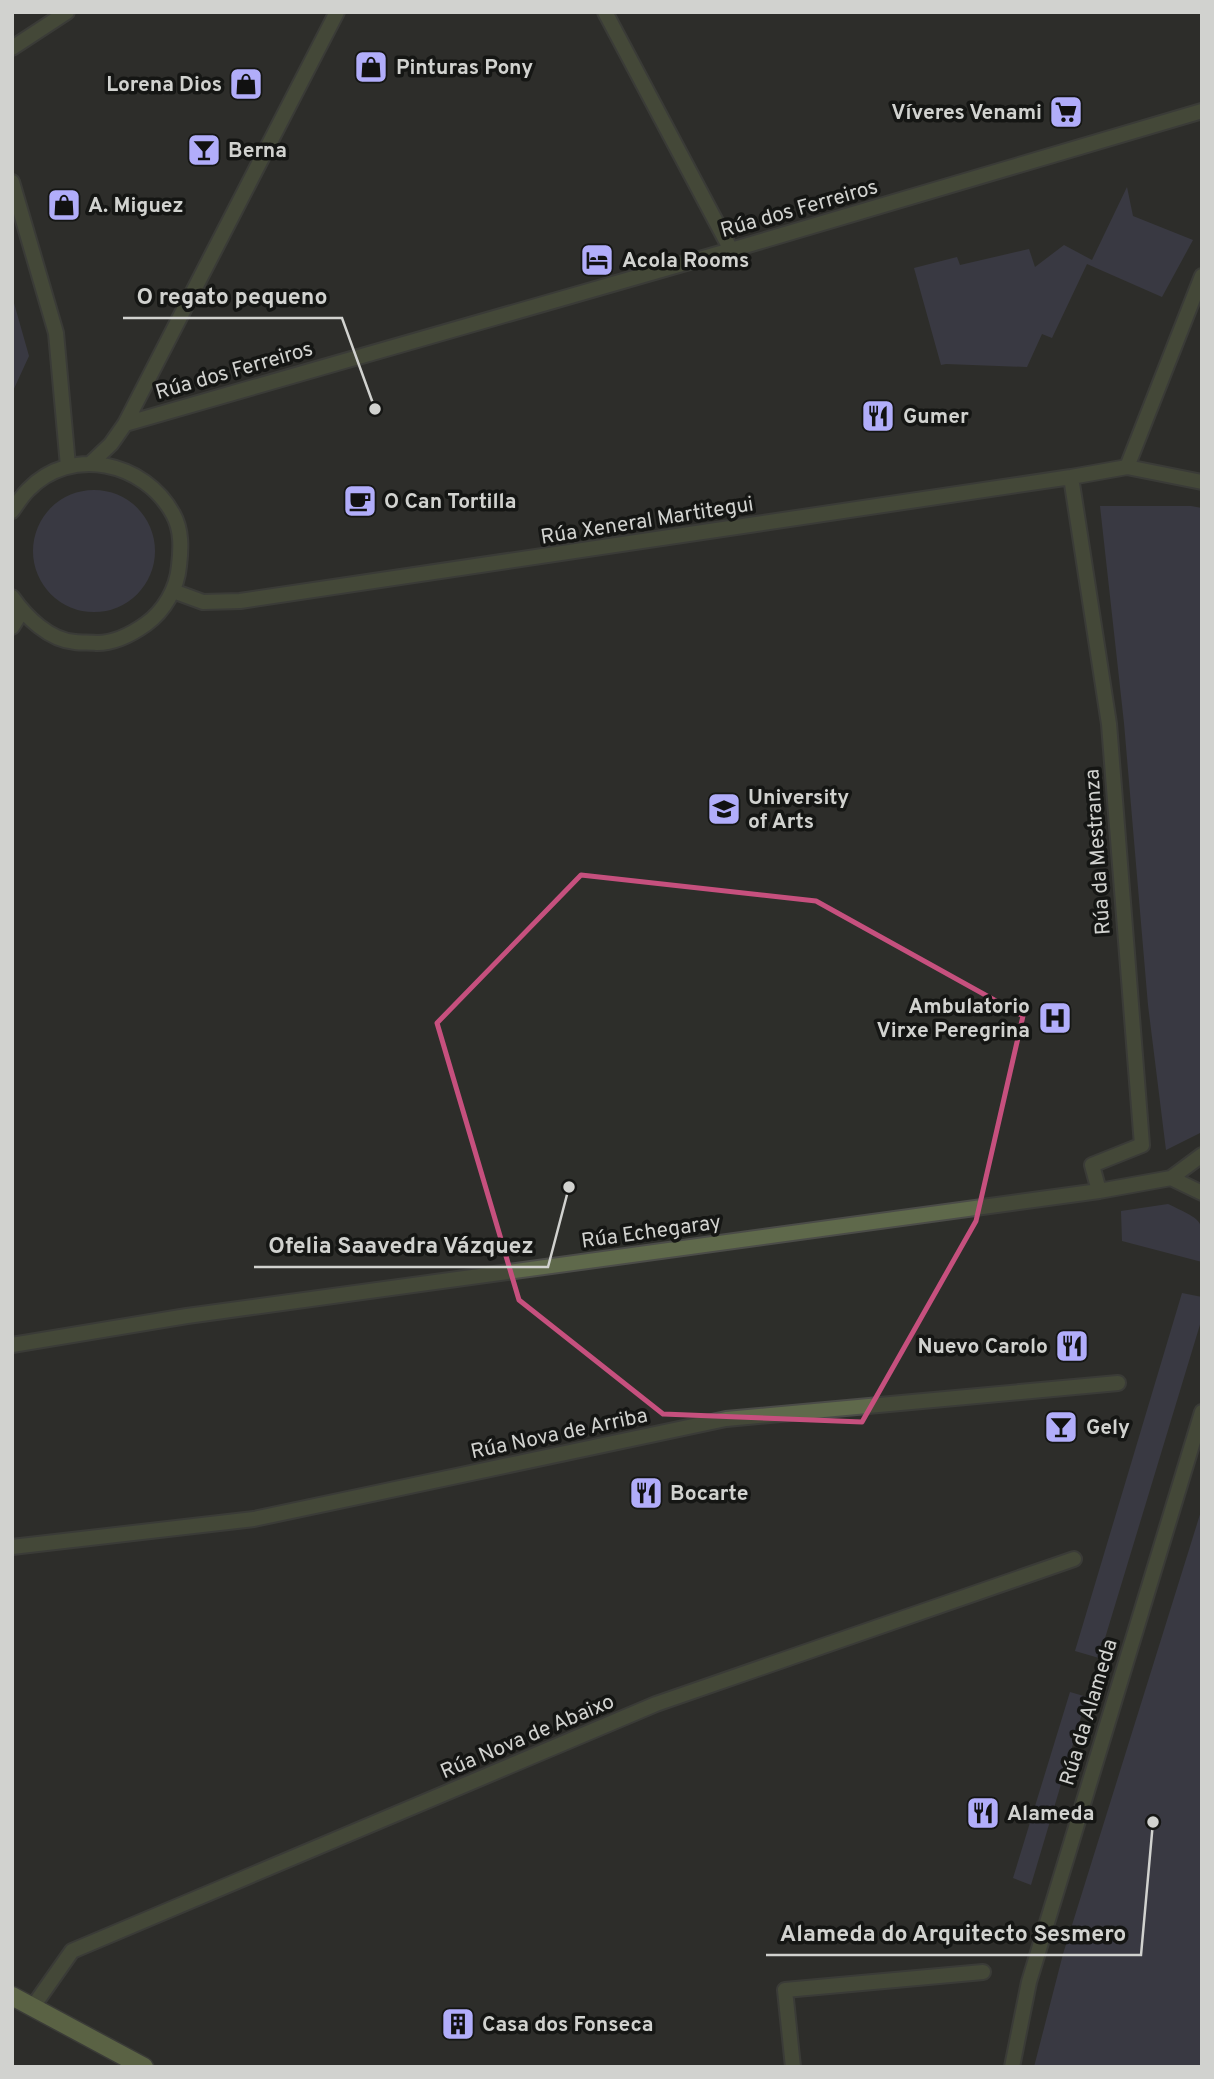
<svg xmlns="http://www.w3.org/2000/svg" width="1214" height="2079" font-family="Overpass,sans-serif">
  <rect width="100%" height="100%" fill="#2d2e2a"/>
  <path fill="#484760" d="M1127,187L1133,216L1193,240L1162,297L1087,264L1052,338L1042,334L1027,367L946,364L941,365L914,268L957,257L960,265L1029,249L1035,267L1064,245L1092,260Z
    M12,296L29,356L12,393Z
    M33 551a61 61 0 1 1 122 0a61 61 0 1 1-122 0Z
    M1100,506H1191L1202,508V1132L1166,1150L1148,1005L1124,723Z
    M1168,1204C1208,1223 1202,1219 1202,1262L1122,1241L1121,1211Z
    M1182,1293L1202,1297V1318L1099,1658L1075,1651Z
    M1202,1508V2067H1034L1063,1954Z
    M1070,1692L1087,1697L1031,1885L1013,1878Z"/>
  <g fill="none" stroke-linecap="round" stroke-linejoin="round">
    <defs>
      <path id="street" d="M605,12L731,250
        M12,48L67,12
        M12,182L56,333L68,466
        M125,424L731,250L1202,111
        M91,463L111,444L125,424L337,12
        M1127,467L1202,276
        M1071,477L1109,724L1142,1145L1092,1165L1099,1191
        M12,511C17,504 22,496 28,490C71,445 145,462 173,514C182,530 181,549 179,566C177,589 164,611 146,624C132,634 114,643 97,643C90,642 82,643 75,642C49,640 26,617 12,597
        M173,591L203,602L240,601L1071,477L1127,467L1202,482
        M12,627L22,611
        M1171,1178L1202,1193
        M12,1345L187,1316L1099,1191L1171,1178L1202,1155
        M12,1547L254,1519L726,1419L1118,1383
        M32,2008L72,1951L656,1704L1074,1559
        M793,2067L785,1990L983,1972
        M1012,2067L1029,1982L1202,1412"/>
      <path id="primary" d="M12,1996L144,2067"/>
    </defs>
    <use href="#street" stroke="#4b4c48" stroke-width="18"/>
    <use href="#primary" stroke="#4b4c48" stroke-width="21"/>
    <use href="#street" stroke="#5f694b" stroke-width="14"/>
    <use href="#primary" stroke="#90a365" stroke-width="18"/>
  </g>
  <path d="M0 0H1214V2079H0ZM581,875L816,901L1023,1016L976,1221L862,1422L663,1414L519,1300L437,1023Z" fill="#2d2e2a" fill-opacity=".55" fill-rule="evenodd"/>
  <path fill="none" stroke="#c6507e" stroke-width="5" stroke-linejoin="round" d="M581,875L816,901L1023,1016L976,1221L862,1422L663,1414L519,1300L437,1023Z"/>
  <defs>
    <symbol id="shop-square" viewBox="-11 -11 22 22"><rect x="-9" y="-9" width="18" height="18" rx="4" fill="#b1adfa" stroke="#151614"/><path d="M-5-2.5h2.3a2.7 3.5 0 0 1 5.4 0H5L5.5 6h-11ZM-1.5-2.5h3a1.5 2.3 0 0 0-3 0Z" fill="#111"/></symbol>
    <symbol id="supermarket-square" viewBox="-11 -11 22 22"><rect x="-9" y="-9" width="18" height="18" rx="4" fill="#b1adfa" stroke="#151614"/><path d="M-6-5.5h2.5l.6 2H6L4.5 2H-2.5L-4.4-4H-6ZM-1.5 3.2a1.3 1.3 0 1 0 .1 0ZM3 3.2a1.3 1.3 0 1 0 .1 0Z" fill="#111"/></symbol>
    <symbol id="bar-square" viewBox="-11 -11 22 22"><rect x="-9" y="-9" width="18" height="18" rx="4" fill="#b1adfa" stroke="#151614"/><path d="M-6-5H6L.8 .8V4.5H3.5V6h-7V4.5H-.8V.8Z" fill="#111"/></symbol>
    <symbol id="hotel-square" viewBox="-11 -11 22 22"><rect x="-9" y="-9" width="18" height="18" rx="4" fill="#b1adfa" stroke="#151614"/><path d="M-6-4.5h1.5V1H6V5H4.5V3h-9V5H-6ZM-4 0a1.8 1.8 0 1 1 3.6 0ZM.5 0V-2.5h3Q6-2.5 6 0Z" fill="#111"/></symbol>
    <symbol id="restaurant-square" viewBox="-11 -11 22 22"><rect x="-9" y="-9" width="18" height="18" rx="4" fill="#b1adfa" stroke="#151614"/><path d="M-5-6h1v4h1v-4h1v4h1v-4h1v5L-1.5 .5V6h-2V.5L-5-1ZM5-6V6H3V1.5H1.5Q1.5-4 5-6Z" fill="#111"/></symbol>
    <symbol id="cafe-square" viewBox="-11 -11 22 22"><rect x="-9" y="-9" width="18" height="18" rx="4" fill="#b1adfa" stroke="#151614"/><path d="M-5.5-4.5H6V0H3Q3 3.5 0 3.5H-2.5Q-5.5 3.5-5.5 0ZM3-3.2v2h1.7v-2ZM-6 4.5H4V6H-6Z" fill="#111"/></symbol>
    <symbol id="university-square" viewBox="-11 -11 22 22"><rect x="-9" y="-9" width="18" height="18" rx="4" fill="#b1adfa" stroke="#151614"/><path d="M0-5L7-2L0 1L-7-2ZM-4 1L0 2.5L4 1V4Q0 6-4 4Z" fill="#111"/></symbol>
    <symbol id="hospital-square" viewBox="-11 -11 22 22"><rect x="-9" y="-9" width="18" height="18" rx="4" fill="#b1adfa" stroke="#151614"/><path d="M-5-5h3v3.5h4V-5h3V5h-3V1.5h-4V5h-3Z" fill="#111"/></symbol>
    <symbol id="building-square" viewBox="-11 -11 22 22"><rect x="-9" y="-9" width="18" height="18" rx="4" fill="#b1adfa" stroke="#151614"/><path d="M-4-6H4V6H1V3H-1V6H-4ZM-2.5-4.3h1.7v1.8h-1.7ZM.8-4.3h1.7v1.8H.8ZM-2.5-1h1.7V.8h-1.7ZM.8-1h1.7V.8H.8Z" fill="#111"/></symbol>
  </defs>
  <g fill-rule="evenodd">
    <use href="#shop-square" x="352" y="48" width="38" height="38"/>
    <use href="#shop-square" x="227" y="65" width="38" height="38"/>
    <use href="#supermarket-square" x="1047" y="93" width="38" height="38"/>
    <use href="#bar-square" x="185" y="131" width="38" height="38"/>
    <use href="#shop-square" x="45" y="186" width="38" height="38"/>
    <use href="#hotel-square" x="578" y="241" width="38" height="38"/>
    <use href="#restaurant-square" x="859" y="397" width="38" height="38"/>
    <use href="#cafe-square" x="341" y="482" width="38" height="38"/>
    <use href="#university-square" x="705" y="790" width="38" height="38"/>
    <use href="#hospital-square" x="1036" y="999" width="38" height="38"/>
    <use href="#restaurant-square" x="1053" y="1327" width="38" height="38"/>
    <use href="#bar-square" x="1042" y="1408" width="38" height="38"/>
    <use href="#restaurant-square" x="627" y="1474" width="38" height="38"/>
    <use href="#restaurant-square" x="964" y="1794" width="38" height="38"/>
    <use href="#building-square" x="439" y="2005" width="38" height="38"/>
  </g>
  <g text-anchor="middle" stroke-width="7" stroke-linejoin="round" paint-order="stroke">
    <g font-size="21" font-weight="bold" fill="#d1d2cf" stroke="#151614" text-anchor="start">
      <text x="396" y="74">Pinturas Pony</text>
      <text x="222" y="91" text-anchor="end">Lorena Dios</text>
      <text x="1042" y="119" text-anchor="end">Víveres Venami</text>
      <text x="228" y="157">Berna</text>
      <text x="88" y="212">A. Miguez</text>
      <text x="622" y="267">Acola Rooms</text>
      <text x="903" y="423">Gumer</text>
      <text x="384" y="508">O Can Tortilla</text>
      <text x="748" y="804">University<tspan x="748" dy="24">of Arts</tspan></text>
      <text x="1030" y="1013" text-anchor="end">Ambulatorio<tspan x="1030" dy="24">Virxe Peregrina</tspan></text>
      <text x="1048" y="1353" text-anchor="end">Nuevo Carolo</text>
      <text x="1086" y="1434">Gely</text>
      <text x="670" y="1500">Bocarte</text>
      <text x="1007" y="1820">Alameda</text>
      <text x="482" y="2031">Casa dos Fonseca</text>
    </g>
    <g font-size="21" fill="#d1d2cf" stroke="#151614">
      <text transform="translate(799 208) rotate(-16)" y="7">Rúa dos Ferreiros</text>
      <text transform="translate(234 370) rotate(-16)" y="7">Rúa dos Ferreiros</text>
      <text transform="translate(647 520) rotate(-9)" y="7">Rúa Xeneral Martitegui</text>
      <text transform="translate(1097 852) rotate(-94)" y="7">Rúa da Mestranza</text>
      <text transform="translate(651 1231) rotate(-8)" y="7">Rúa Echegaray</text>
      <text transform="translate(559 1433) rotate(-12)" y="7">Rúa Nova de Arriba</text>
      <text transform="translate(1088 1712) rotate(-73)" y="7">Rúa da Alameda</text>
      <text transform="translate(527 1736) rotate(-23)" y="7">Rúa Nova de Abaixo</text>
    </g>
  </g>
  <path fill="none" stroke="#d1d2cf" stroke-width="2.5" d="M375 409L342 318H123M569 1187L548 1267H254M1153 1822L1141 1955H766"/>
  <g fill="#d1d2cf" stroke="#151614" stroke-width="2.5">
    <circle cx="375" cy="409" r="7"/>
    <circle cx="569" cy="1187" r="7"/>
    <circle cx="1153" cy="1822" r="7"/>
  </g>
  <g font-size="23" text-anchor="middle" font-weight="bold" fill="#d1d2cf" stroke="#151614" stroke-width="7" stroke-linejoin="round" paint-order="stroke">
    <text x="232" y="304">O regato pequeno</text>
    <text x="401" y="1253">Ofelia Saavedra Vázquez</text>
    <text x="953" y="1941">Alameda do Arquitecto Sesmero</text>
  </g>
  <rect width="1214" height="2079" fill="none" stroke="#d1d2cf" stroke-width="28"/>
</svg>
